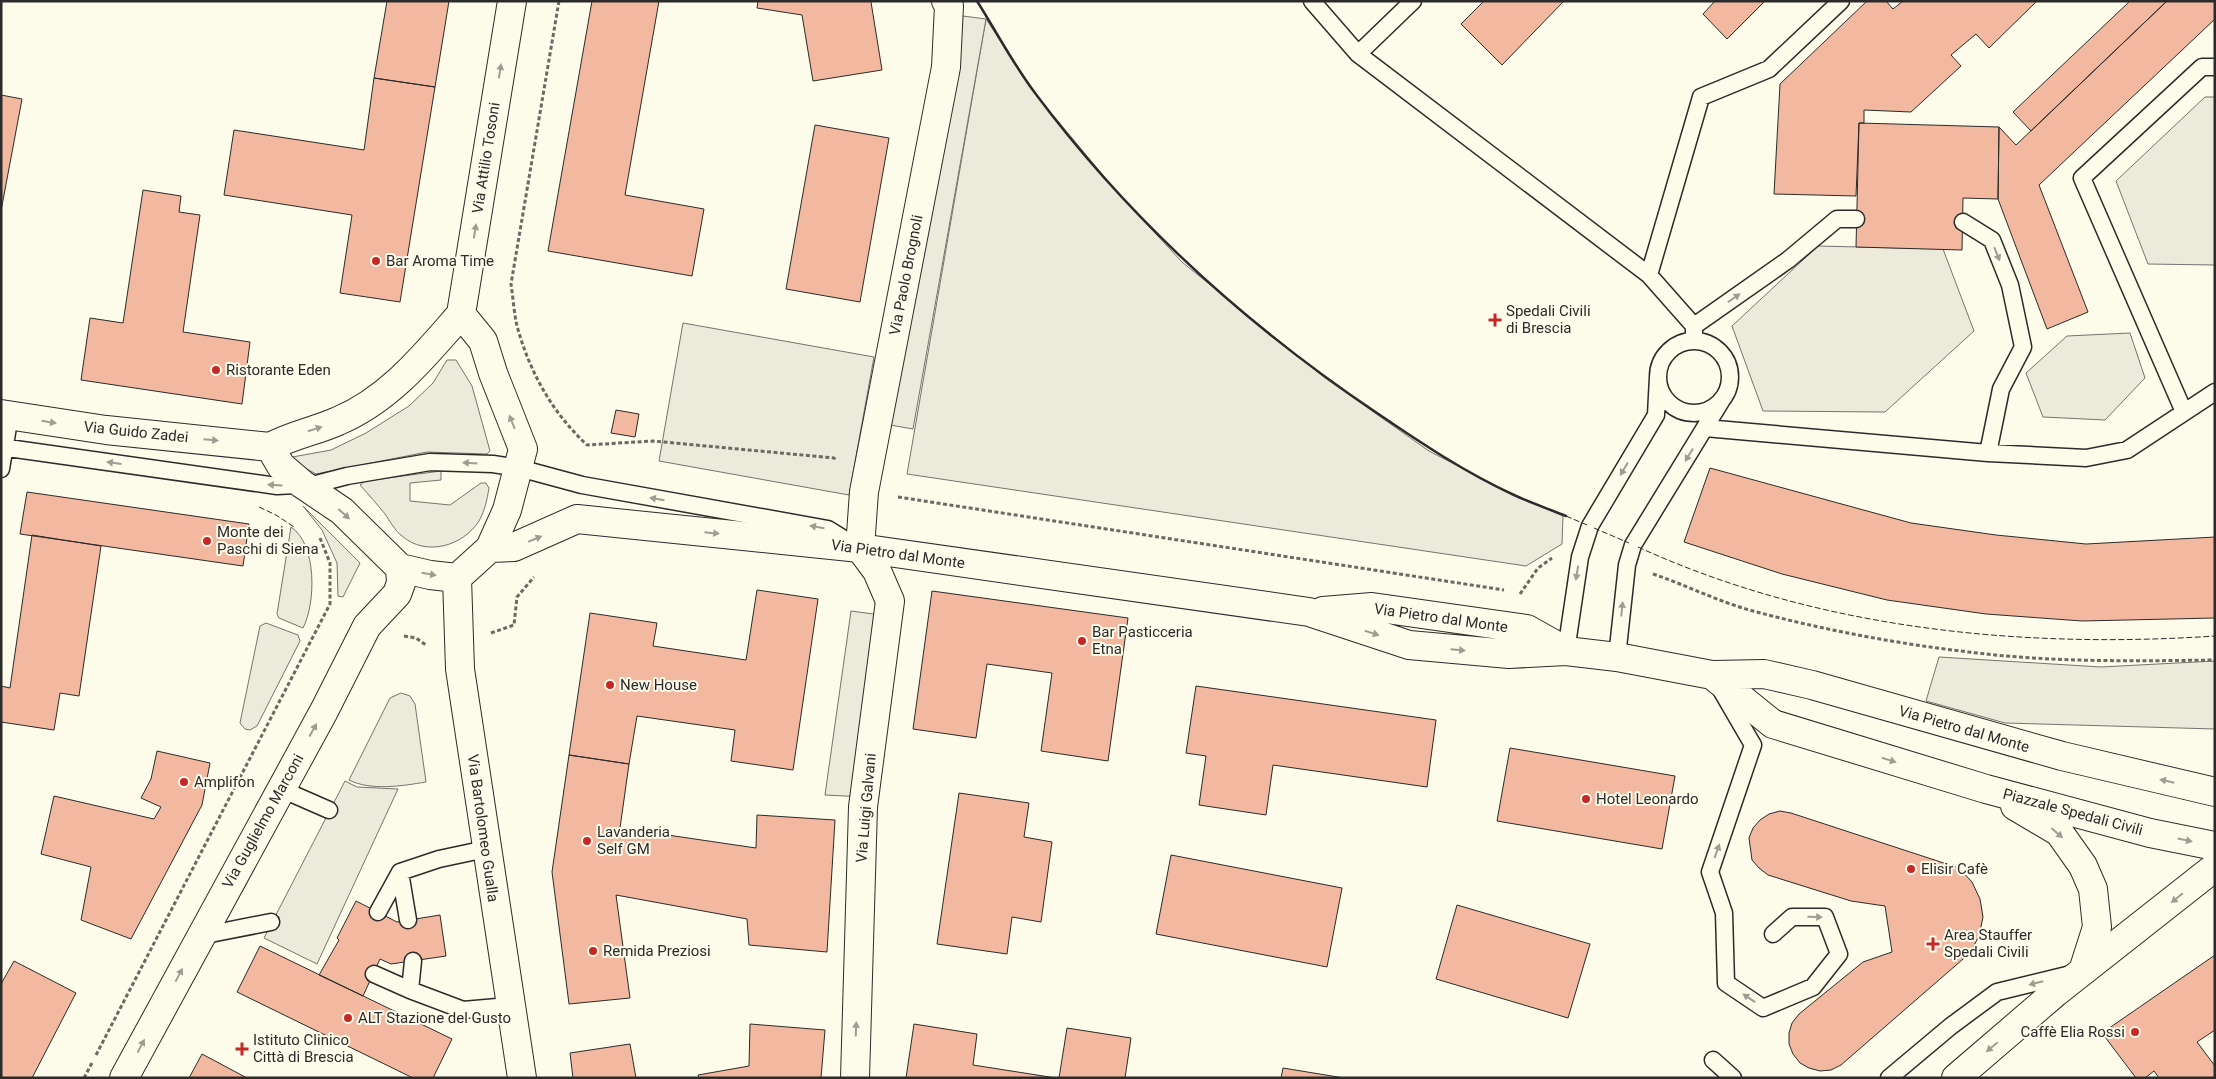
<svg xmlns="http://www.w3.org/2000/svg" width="2216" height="1079" font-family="Roboto,sans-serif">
  <rect width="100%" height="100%" fill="#fdfbea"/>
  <path fill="#ecebdb" stroke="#74746e" d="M986,19L1037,96L1117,192L1182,262L1325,378L1429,451L1512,494L1563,516L1562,544L1526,566L907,474Z
    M2205,97H2215V265L2148,264L2116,181Z
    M1818,246L1943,249L1974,331L1885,412L1763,411L1732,326Z
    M2130,333L2145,378L2105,420L2043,417L2026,373L2067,336Z
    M447,360H456L472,386L490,451L487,454L427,452L316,474L287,458L331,450L366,433L409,406L433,383Z
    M441,471V480L410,483V501L450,505L481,483H486L489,488C487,500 485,510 479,521C463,546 426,557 402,536C395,531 390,521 385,514C377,504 369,495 360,485L365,481Z
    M303,506L360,563L343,597L338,596L337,563L322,530Z
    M291,527C317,544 316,603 303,628L279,618L277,614Z
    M266,623L298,635L300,641L257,726L250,730L245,729L240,723L260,626Z
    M401,693L410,696L415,704L426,782C402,786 371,791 349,780L390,698Z"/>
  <path fill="#eceadb" stroke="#74746e" d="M963,16L986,19L913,429L890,425Z
    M683,323L874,357L849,495L659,461Z
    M851,611L888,616L864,797L825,795Z
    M1939,657L2101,667L2215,661V729L2005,723L1926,701Z
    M345,781L357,787L398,789L317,964L264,938Z"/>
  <path fill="#f2b8a0" stroke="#2b2b2b" d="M387,1H449L435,87L374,78Z
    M592,1H659L625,195L704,209L692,276L548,251Z
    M758,1H872L871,2L882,70L813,81L802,15L757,8Z
    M1484,1H1564L1502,65L1461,24Z
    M1715,1H1765L1727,39L1703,14Z
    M1867,1H1886L1893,9L1903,1H2037L1989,48L1976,34L1951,55L1961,66L1911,112L1864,110V123H1859L1856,196L1774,194L1780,84Z
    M2130,1H2167L2031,131L2013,112Z
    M2167,1H2215V19L2039,185L2088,312L2047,329L1998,199L1999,127L2016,145Z
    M374,78L435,87L400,302L340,293L352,215L224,195L234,130L364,150Z
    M1,95L22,99L1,211Z
    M1859,123L1999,127L1998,199L1963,198L1962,250L1856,247Z
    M815,125L889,138L860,302L786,289Z
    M143,190L181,196L179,212L200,215L183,332L250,342L242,404L81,380L90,318L123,323Z
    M616,410L639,414L635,437L611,433Z
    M1710,468L1911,523L1996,535L2086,544L2215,537V618L2082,621L1986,614L1887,600L1782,574L1684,542Z
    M27,492L249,524L243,566L20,534Z
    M32,535L101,546L79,696L60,693L54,730L1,722V686L10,688Z
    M757,590L818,599L793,770L731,761L735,730L637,716L629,764L569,755L590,613L657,623L653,646L746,660Z
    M932,591L1128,618L1108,761L1041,751L1052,673L987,664L976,738L913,729Z
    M1196,686L1436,720L1427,787L1273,765L1266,815L1199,805L1206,756L1186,753Z
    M1510,748L1675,776L1662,849L1497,821Z
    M157,751L210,763L202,805L131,939L81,920L91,867L41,854L54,796L154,819L161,807L141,798L151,779Z
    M569,755L629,764L620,828L756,848L757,815L835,820L827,952L749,945L747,919L616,895L630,998L569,1004L552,872Z
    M959,793L1029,803L1024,837L1052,842L1041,922L1012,917L1007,954L937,944Z
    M1780,811L1791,813L1959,868L1972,882L1980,899L1983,917L1979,936L1970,953L1841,1065L1831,1070L1820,1071L1809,1068L1800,1063L1793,1054L1789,1044V1033L1792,1023L1799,1014L1863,962L1892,952L1885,906L1851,901L1768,875L1759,868L1752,860L1749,838L1753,828L1760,820L1769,814Z
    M1171,855L1342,888L1327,967L1156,934Z
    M356,901L397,922L440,915L446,956L391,964L380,959L363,996L319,975L339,940L337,938Z
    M1457,905L1590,944L1568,1018L1436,979Z
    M260,946L452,1039L433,1078H413L237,992Z
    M2215,955V1030L2197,1042L2215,1066V1078H2159L2154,1071L2145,1078H2136L2102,1033Z
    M14,961L76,993L32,1078H1V984Z
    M750,1024L825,1030L821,1078H699L698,1075L749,1066Z
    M914,1024L977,1034L973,1065L1056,1078H906Z
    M1067,1028L1131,1038L1125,1078H1059Z
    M630,1044L636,1078H573L570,1053Z
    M202,1054L247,1078H189Z
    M1283,1068L1344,1078H1281Z"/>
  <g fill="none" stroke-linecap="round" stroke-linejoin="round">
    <defs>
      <path id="lane" d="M1312,1L1358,54L1649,275L1694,326V341
        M1358,54L1413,1
        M1963,222L1992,240L2010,285L2023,347L2001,389L1988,453
        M1649,275L1701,97L1769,69L1841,1
        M1694,326L1788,260L1837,219H1856
        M1658 377a36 36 0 1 1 72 0a36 36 0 1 1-72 0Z
        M2184,412L2082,178L2202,67H2215
        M1705,428L1988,453L2086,458L2127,450L2215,392
        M1,447L277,486L316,484L347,476L430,462L493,464L519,468L582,485L828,529L849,542
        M1,469L10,415
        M1566,651L1580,557L1590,526L1656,415L1658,377
        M1617,657L1627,565L1633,545L1723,398
        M1721,690L1753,745L1710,872L1724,913L1726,983L1763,1008L1813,987L1839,954L1825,917H1792L1773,934
        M281,789L329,810
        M378,912L400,872
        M408,920L400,872L439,859L486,849
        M200,936L271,922
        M413,961L410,990L463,1010L509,1006
        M374,974L410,990
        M1713,1060L1733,1078
        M1889,1078L1951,1026L1997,992L2071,974"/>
      <path id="street" d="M855,1078L863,807L890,601L877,571L860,548L864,492L946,67L949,6L946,1"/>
      <path id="secondary" d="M461,314L512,1
        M1,414L106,430L270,447
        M270,447L281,466L302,484L342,511L400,568L430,575L457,578L490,548L507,510L523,449L493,373L483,341L461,314
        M270,447C292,435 316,431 338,421C390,399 425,355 461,314
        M490,548L514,547L577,519L860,548L1309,612L1409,645L1509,654L1566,651L1617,657L1712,675L1764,674L1812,685L2062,756L2215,792
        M457,578L460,669L522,1078
        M1323,611L1372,607L1527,629L1566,651
        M1712,675L1773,724L1986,789L2150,833L2215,846
        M2015,806L2059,832L2083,866L2093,889L2097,927L2083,971
        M124,1078L324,711L367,626L397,594L401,583L400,568
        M1956,1078L2055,993L2215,867"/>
    </defs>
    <use href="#lane" stroke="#2b2b2b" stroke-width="19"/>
    <use href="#street" stroke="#2b2b2b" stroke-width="30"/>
    <use href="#secondary" stroke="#2b2b2b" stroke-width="30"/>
    <path stroke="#6a6964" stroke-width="3" stroke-dasharray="4 2.5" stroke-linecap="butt" d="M559,1L511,284C513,297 514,313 517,326C530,373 552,412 587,445L653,441L834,458L836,460
      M898,497L1504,590
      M1653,574C1686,585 1719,602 1753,611C1835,633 1921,648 2006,656C2075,662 2146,661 2215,660
      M1520,594L1538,568L1552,558
      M491,633L514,625L517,597L534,577
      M404,636L416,638L426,645
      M96,1055L330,604V563L320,538
      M84,1078L93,1061"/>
    <use href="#lane" stroke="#fdfbea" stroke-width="16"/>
    <use href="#street" stroke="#fdfbea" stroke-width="28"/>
    <use href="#secondary" stroke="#fdfbea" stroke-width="28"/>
    <path stroke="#2b2b2b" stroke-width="1" stroke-dasharray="6 2.5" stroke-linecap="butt" d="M259,507L276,515L294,527
      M1566,516L1587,525
      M1594,528L1629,543
      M1638,547C1817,629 2020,649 2215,636"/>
    <path stroke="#2b2b2b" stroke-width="2.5" d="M977,1C996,31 1013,64 1035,93C1129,219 1246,325 1377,413C1421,443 1466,473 1514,495C1531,503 1549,509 1566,516"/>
  </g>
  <defs><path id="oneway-solid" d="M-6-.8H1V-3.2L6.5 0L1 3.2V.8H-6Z" transform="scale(1.25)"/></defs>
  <g fill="#9e9d94">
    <use href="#oneway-solid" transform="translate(500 71) rotate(-81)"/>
    <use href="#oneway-solid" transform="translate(475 231) rotate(-81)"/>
    <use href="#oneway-solid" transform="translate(1997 254) rotate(68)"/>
    <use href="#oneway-solid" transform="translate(1734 298) rotate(-35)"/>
    <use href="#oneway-solid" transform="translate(49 422) rotate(9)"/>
    <use href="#oneway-solid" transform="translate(512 422) rotate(-112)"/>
    <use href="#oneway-solid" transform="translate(315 429) rotate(-18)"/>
    <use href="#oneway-solid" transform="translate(211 440) rotate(5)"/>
    <use href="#oneway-solid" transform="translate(1689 455) rotate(122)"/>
    <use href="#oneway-solid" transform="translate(114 463) rotate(-172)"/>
    <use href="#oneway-solid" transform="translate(470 463) rotate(-177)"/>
    <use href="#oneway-solid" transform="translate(1624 469) rotate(121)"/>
    <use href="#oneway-solid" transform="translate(275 485) rotate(-177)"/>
    <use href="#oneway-solid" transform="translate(657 499) rotate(-170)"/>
    <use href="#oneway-solid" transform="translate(344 514) rotate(42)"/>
    <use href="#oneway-solid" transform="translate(817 527) rotate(-170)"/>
    <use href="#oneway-solid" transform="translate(712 533) rotate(6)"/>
    <use href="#oneway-solid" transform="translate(535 539) rotate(-23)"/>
    <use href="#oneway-solid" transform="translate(1577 573) rotate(99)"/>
    <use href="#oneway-solid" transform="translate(429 574) rotate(10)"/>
    <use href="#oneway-solid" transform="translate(1622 609) rotate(-84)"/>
    <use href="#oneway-solid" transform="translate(1372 633) rotate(18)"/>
    <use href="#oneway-solid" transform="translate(1458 650) rotate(5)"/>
    <use href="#oneway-solid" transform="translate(313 730) rotate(-61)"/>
    <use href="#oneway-solid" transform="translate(1889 760) rotate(17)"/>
    <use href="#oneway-solid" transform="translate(2167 781) rotate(-167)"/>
    <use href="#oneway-solid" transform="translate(2057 833) rotate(41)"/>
    <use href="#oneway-solid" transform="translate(2185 840) rotate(12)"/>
    <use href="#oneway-solid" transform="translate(1717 851) rotate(-70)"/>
    <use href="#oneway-solid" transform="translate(2177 898) rotate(141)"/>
    <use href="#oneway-solid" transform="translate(1815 917) rotate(1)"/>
    <use href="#oneway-solid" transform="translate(179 975) rotate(-62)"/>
    <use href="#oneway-solid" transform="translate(2036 983) rotate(166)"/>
    <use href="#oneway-solid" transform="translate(1749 998) rotate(-146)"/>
    <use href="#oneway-solid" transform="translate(856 1029) rotate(-88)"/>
    <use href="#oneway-solid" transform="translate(141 1046) rotate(-62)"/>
    <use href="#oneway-solid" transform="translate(1992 1047) rotate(140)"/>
  </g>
  <g fill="#c62828" stroke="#fdfbea" stroke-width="2">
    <circle cx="376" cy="261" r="5"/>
    <path d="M1492.5 312.5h5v5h5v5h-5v5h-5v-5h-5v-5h5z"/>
    <circle cx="216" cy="370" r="5"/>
    <circle cx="207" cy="541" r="5"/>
    <circle cx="1082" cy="641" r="5"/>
    <circle cx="610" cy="685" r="5"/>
    <circle cx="184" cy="782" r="5"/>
    <circle cx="1586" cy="799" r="5"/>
    <circle cx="587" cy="841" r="5"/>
    <circle cx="1911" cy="869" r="5"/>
    <path d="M1930.5 936.5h5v5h5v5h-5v5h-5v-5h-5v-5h5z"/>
    <circle cx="593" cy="951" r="5"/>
    <circle cx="348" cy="1018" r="5"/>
    <circle cx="2135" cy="1032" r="5"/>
    <path d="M239.5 1041.5h5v5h5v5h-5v5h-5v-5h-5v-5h5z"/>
  </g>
  <g text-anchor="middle" stroke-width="4" stroke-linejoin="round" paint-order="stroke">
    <g font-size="15" fill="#2b2b2b" stroke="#fdfbea">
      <text transform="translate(486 158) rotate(-81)" y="5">Via Attilio Tosoni</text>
      <text transform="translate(906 275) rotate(-79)" y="5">Via Paolo Brognoli</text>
      <text transform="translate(136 432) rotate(6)" y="5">Via Guido Zadei</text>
      <text transform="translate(898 554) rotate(8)" y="5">Via Pietro dal Monte</text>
      <text transform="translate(1441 618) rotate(8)" y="5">Via Pietro dal Monte</text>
      <text transform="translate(1964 729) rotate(16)" y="5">Via Pietro dal Monte</text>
      <text transform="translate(866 808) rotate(-85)" y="5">Via Luigi Galvani</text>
      <text transform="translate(2073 812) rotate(15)" y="5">Piazzale Spedali Civili</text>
      <text transform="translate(263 821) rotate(-61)" y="5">Via Guglielmo Marconi</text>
      <text transform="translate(483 828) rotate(82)" y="5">Via Bartolomeo Gualla</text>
    </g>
    <g font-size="15" fill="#2b2b2b" stroke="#fdfbea" text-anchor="start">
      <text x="386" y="266">Bar Aroma Time</text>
      <text x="1506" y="316">Spedali Civili<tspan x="1506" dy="17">di Brescia</tspan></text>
      <text x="226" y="375">Ristorante Eden</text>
      <text x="217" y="537">Monte dei<tspan x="217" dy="17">Paschi di Siena</tspan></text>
      <text x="1092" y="637">Bar Pasticceria<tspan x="1092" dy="17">Etna</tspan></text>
      <text x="620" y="690">New House</text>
      <text x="194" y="787">Amplifon</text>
      <text x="1596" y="804">Hotel Leonardo</text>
      <text x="597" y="837">Lavanderia<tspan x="597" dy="17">Self GM</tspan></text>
      <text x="1921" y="874">Elisir Cafè</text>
      <text x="1944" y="940">Area Stauffer<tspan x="1944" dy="17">Spedali Civili</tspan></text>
      <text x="603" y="956">Remida Preziosi</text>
      <text x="358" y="1023">ALT Stazione del Gusto</text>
      <text x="2125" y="1037" text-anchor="end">Caffè Elia Rossi</text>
      <text x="253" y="1045">Istituto Clinico<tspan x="253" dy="17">Città di Brescia</tspan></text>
    </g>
  </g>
  <rect width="2216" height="1079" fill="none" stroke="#2b2b2b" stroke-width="5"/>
</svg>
